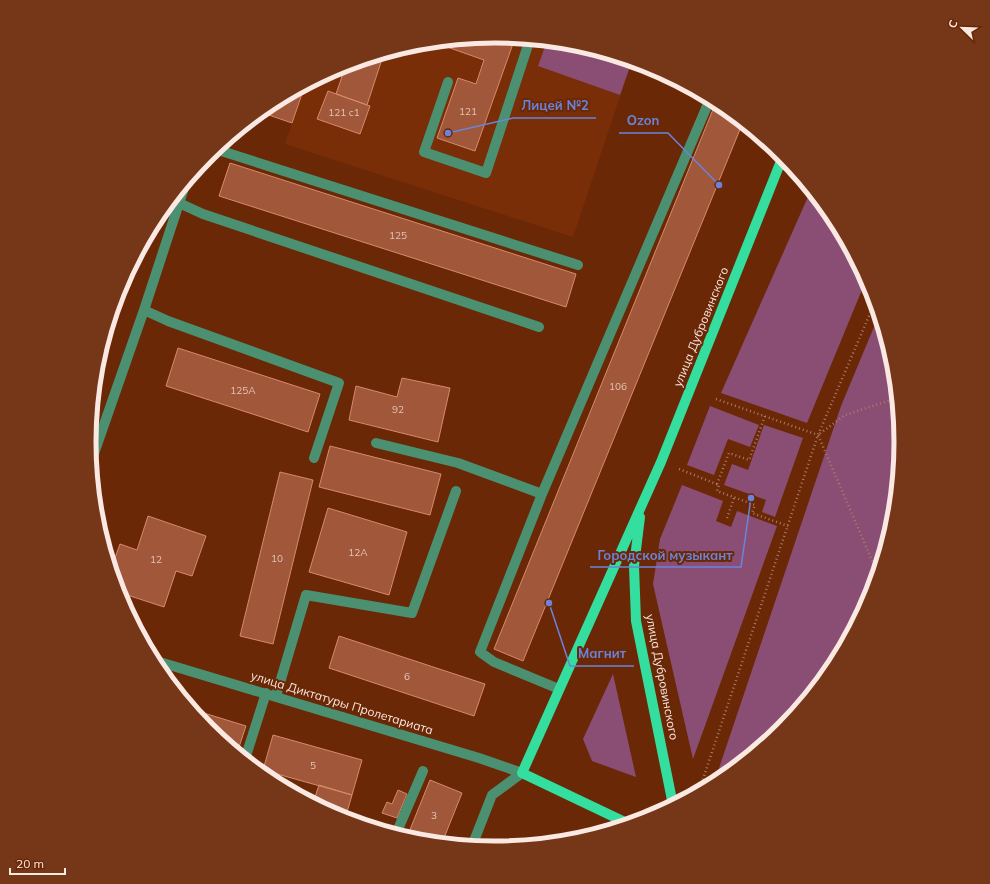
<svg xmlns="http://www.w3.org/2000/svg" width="990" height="884" font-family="Mulish,sans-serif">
  <rect width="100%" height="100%" fill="#6b2806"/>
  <path fill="#792e07" d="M495,36L574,44L632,61L573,237L285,144L305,85L340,67L416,44Z"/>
  <path fill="#8a4e74" d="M547,41L574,44L632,61L620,95L538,66Z
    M811,190L833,217L866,280L807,423L721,393Z
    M879,315L893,363L901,442L893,521L870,598L832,668L782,729L720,780L714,783L841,406Z
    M710,406L759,425L750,447L728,439L714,475L687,465Z
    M764,425L803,438L775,517L762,512L766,500L724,485L732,464L748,470Z
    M682,485L723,501L716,521L731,527L737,511L777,526L693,759L653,584L660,539Z
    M613,674L636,777L592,761L583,739Z"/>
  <path fill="#a0573a" stroke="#d88a6b" d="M495,36L515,38L475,151L437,138L458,78L476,84L484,60L433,42Z
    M384,53L367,105L336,94L346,65Z
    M305,85L292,123L260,112L270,104Z
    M328,91L370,106L360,134L317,119Z
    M716,102L743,122L523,661L494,649Z
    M230,163L576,274L566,307L219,196Z
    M178,348L320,394L308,432L166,386Z
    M402,378L450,388L438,442L349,420L356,386L397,397Z
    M330,446L441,474L430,515L319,487Z
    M280,472L313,480L273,644L240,636Z
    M328,508L407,532L389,595L309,572Z
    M148,516L206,536L192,576L176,571L164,607L118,592L111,569L120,544L137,550Z
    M339,636L485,684L474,716L329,668Z
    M191,709L246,726L237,753L208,729Z
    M273,735L362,760L352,795L263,770Z
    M430,780L462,793L442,843L416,840L407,837Z
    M319,785L352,795L345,819L313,803Z
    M398,790L407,794L397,818L382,813L387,802L392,804Z"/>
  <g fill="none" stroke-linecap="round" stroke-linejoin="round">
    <path stroke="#aa7c66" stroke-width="2.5" stroke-dasharray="1 3" stroke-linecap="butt" d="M716,399L818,435
      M679,469L719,485L717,491L755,505L752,513L788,526
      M717,484L729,453L749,460L765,416
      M727,518L734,498
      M878,554L884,553
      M874,565L818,435L845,415L897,398
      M869,579L871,594
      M847,641L895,506
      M699,791L818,435L875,302"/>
    <path stroke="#4b9070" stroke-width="10" d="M448,82L424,152L486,173L530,39
      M215,149L578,265
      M179,203L203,214L539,327
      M144,310L168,321L339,383L314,458
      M376,443L458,463L542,494
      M91,462L144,310L186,182
      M153,660L479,758L522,773
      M559,689L494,662L480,652L542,494L710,99
      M276,696L306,595L412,613L456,491
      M245,759L266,693
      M396,834L423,771
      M472,846L492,795L522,773"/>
    <path stroke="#33de9e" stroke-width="10" d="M640,517L634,566L636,621L673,805
      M629,824L522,773L661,462L783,156"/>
  </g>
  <g text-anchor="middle" stroke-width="4" stroke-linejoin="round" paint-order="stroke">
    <g font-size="10" fill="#e4c4b8">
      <text x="468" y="115">121</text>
      <text x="344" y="116">121 с1</text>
      <text x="398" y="239">125</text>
      <text x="618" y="390">106</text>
      <text x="243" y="394">125А</text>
      <text x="398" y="413">92</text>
      <text x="358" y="556">12А</text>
      <text x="277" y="562">10</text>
      <text x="156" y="563">12</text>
      <text x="407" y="680">6</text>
      <text x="313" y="769">5</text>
      <text x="434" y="819">3</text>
    </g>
    <g font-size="12" fill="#fae9e2" stroke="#6b2806">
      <text transform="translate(701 327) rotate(-68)" y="4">улица Дубровинского</text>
      <text transform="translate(662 677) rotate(79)" y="4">улица Дубровинского</text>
      <text transform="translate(342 703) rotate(17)" y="4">улица Диктатуры Пролетариата</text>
    </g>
  </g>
  <path d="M0 0H990V884H0ZM96 442a399 399 0 1 1 798 0a399 399 0 1 1-798 0Z" fill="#763718" fill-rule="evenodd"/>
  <path fill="none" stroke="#fae9e2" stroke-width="5" d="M96 442a399 399 0 1 1 798 0a399 399 0 1 1-798 0Z"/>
  <path fill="none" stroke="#6a84dc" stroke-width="1.5" d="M448 133L513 118H596M719 185L668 133H619M751 498L741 567H590M549 603L570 666H634"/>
  <g fill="#6a84dc" stroke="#6b2806" stroke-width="1.5">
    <circle cx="448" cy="133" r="4"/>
    <circle cx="719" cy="185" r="4"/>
    <circle cx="751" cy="498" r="4"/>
    <circle cx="549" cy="603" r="4"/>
  </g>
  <g font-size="13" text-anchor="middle" font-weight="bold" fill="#6a84dc" stroke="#6b2806" stroke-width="4" stroke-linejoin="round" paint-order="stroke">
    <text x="555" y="110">Лицей №2</text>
    <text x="643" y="125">Ozon</text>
    <text x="665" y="560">Городской музыкант</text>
    <text x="602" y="658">Магнит</text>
  </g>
  <g transform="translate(962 28) rotate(293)" stroke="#6b2806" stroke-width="3" paint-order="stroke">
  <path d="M0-3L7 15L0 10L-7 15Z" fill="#fae9e2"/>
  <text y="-6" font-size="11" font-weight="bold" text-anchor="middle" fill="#fae9e2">С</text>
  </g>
  <path d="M10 868v6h55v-6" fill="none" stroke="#fae9e2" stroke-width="2"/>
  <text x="16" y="868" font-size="12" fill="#fae9e2" stroke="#6b2806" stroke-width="3" paint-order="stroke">20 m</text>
</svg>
